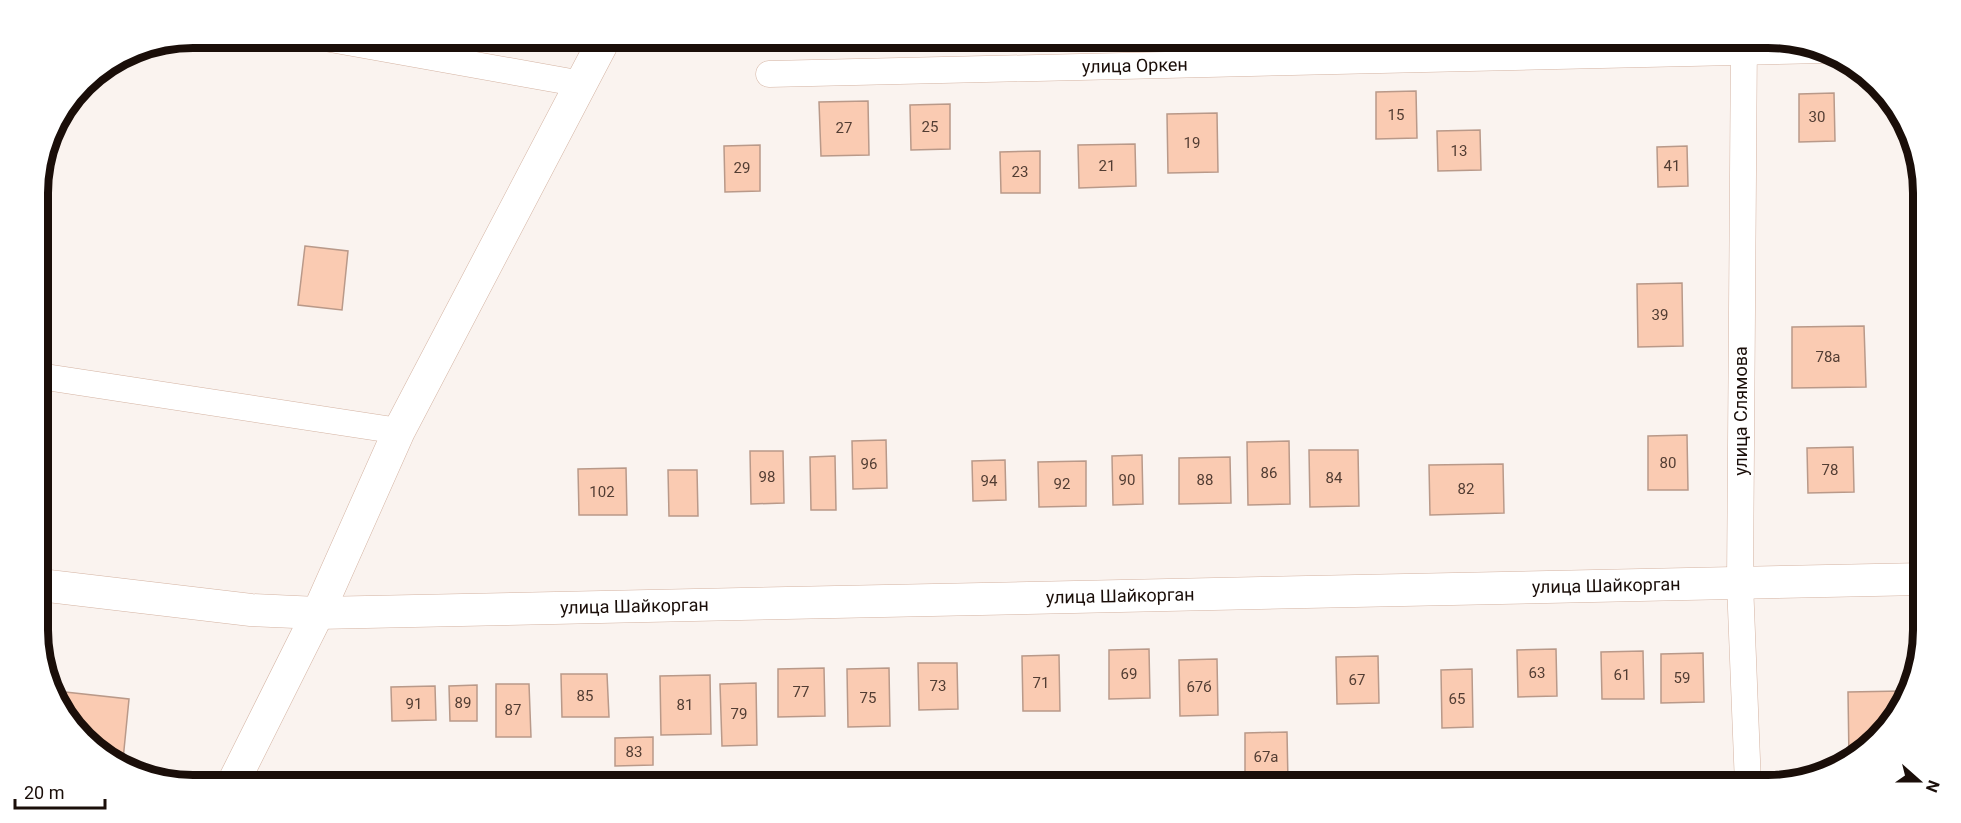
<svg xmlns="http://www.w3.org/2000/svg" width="1961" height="823" font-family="Roboto,sans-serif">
  <rect width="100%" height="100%" fill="#faf3ef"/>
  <path fill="#facbb2" stroke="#b99989" stroke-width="1.5" d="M1416,91L1417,138L1376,139V92Z
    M1834,93L1835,141L1799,142V94Z
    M868,101L869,155L821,156L819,102Z
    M950,104V149L911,150L910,105Z
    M1217,113L1218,172L1168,173L1167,114Z
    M1480,130L1481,170L1438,171L1437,131Z
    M1135,144L1136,186L1079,188L1078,145Z
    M760,145V191L725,192L724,146Z
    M1687,146L1688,186L1658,187L1657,147Z
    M1040,151V193H1001L1000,152Z
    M305,246L348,251L342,310L298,305Z
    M1682,283L1683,346L1638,347L1637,284Z
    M1864,326L1866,387L1792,388V327Z
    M1687,435L1688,490H1648V436Z
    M886,440L887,488L853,489L852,441Z
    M1289,441L1290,504L1248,505L1247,442Z
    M1853,447L1854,492L1808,493L1807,448Z
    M1309,450H1358L1359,506L1310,507Z
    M750,451H783L784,503L751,504Z
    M1142,455L1143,504L1113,505L1112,456Z
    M835,456L836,510H811L810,457Z
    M1230,457L1231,503L1179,504V458Z
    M1005,460L1006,500L973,501L972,461Z
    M1086,461V506L1039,507L1038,462Z
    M1503,464L1504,513L1430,515L1429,465Z
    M626,468L627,515H579L578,469Z
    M668,470H697L698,516H669Z
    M1149,649L1150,698L1109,699V650Z
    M1556,649L1557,696L1518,697L1517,650Z
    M1643,651L1644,699H1602L1601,652Z
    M1703,653L1704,702L1661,703V654Z
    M1059,655L1060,711H1023L1022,656Z
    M1378,656L1379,703L1337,704L1336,657Z
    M1217,659L1218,715L1180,716L1179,660Z
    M918,663H957L958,709L919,710Z
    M824,668L825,716L778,717V669Z
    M889,668L890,726L848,727L847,669Z
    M1472,669L1473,727L1442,728L1441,670Z
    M561,674H607L609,717H562Z
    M710,675L711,734L661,735L660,676Z
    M756,683L757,745L722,746L720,684Z
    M496,684H529L531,737H496Z
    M477,685V721H450L449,686Z
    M435,686L436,720L392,721L391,687Z
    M56,691L129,699L123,760L117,759L76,732Z
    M1902,691L1903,698L1862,753L1849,759L1848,692Z
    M1287,732L1288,782L1245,783V733Z
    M653,737V765L615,766V738Z"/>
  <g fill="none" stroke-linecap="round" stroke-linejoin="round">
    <defs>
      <g id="minor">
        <path d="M325,38L582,84"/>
        <path d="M1744,38L1740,583L1748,785"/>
        <path id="s1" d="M769,74L1824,50"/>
        <path d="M39,376L399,431"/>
      </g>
      <g id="tertiary">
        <path id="s2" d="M40,585L251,610L318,613L1923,579"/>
        <path d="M232,785L318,613L399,431L605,38"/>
      </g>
    </defs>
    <use href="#minor" stroke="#d4b3a2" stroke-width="27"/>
    <use href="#tertiary" stroke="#d4b3a2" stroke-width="33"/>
    <use href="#minor" stroke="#fff" stroke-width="26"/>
    <use href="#tertiary" stroke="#fff" stroke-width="32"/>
  </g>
  <g text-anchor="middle" stroke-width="5" stroke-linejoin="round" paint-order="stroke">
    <g font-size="15" fill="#523d33">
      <text x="1396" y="120">15</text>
      <text x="1817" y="122">30</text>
      <text x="930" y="132">25</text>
      <text x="844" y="133">27</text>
      <text x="1192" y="148">19</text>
      <text x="1459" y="156">13</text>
      <text x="1107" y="171">21</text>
      <text x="1672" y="171">41</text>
      <text x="742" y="173">29</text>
      <text x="1020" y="177">23</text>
      <text x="1660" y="320">39</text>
      <text x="1828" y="362">78а</text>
      <text x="1668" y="468">80</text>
      <text x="869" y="469">96</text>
      <text x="1830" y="475">78</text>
      <text x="1269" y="478">86</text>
      <text x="767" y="482">98</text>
      <text x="1334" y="483">84</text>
      <text x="1127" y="485">90</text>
      <text x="1205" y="485">88</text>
      <text x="989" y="486">94</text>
      <text x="1062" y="489">92</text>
      <text x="1466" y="494">82</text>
      <text x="602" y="497">102</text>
      <text x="1537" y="678">63</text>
      <text x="1129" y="679">69</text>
      <text x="1622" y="680">61</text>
      <text x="1682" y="683">59</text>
      <text x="1357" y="685">67</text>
      <text x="1041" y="688">71</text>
      <text x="938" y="691">73</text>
      <text x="1199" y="692">67б</text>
      <text x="801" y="697">77</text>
      <text x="585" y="701">85</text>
      <text x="868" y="703">75</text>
      <text x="1457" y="704">65</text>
      <text x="463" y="708">89</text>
      <text x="414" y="709">91</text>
      <text x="685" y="710">81</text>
      <text x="513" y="715">87</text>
      <text x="739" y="719">79</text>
      <text x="634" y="757">83</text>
      <text x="1266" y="762">67а</text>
    </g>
    <g font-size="18" fill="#1a0e09" stroke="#fff">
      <text dy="6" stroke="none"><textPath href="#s1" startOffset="366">улица Оркен</textPath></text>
      <text transform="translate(1741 411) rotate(-90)" y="6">улица Слямова</text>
      <text dy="6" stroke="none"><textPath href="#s2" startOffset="1568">улица Шайкорган</textPath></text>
      <text dy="6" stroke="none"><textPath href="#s2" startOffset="1082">улица Шайкорган</textPath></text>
      <text dy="6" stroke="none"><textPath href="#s2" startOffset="596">улица Шайкорган</textPath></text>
    </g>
  </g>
  <path d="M0 0H1961V823H0ZM193 48H1768A145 145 0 0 1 1913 193V630A145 145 0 0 1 1768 775H193A145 145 0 0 1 48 630V193A145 145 0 0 1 193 48Z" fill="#fff" fill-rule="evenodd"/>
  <path fill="none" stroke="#1a0e09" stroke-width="8" d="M193 48H1768A145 145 0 0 1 1913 193V630A145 145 0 0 1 1768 775H193A145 145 0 0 1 48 630V193A145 145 0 0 1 193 48Z"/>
  <g transform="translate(1919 781) rotate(111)" stroke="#ffffff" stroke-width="4.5" paint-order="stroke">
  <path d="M0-4.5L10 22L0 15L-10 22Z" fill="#1a0e09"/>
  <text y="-9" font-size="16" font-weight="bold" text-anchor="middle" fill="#1a0e09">N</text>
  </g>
  <path d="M15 799v9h90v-9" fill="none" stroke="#1a0e09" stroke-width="3"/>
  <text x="24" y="799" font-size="18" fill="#1a0e09" stroke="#ffffff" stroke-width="4.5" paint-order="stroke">20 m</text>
</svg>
